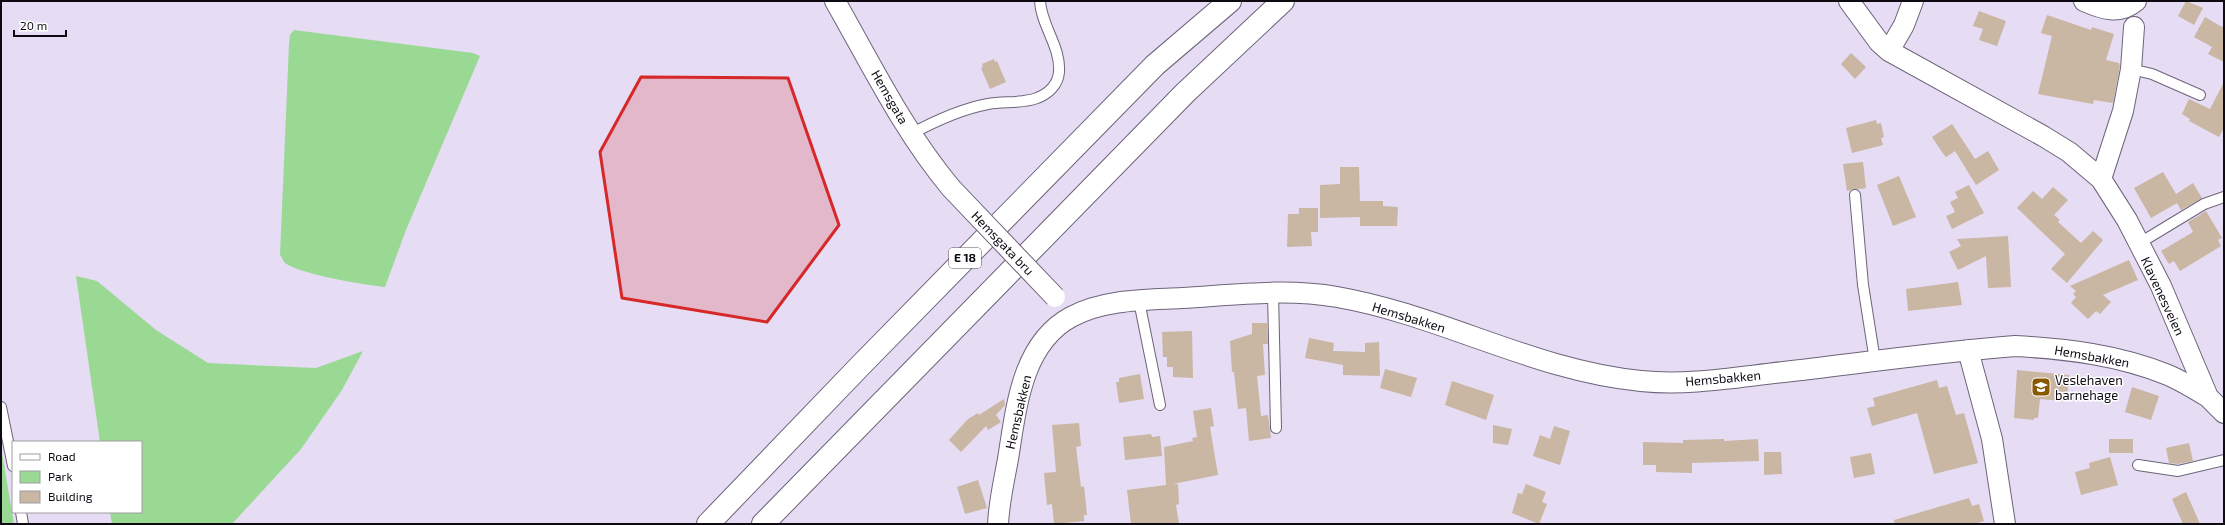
<svg xmlns="http://www.w3.org/2000/svg" width="2225" height="525" font-family="'Exo 2',sans-serif">
  <rect width="100%" height="100%" fill="#e6dcf4"/>
  <path fill="#9ad994" d="M294,30L473,53L480,56L406,230L385,287C365,285 299,274 285,263C283,261 282,257 280,255L289,44L290,35Z
    M76,276L97,281L156,330L208,363L316,368L363,351L342,390L301,449L232,524H112L110,512H141V442H100Z
    M1,449L3,459L14,524H1Z"/>
  <path fill="#c9b6a3" d="M2186,1L2203,8L2194,25L2178,16Z
    M1979,11L2006,21L1997,46L1979,40L1983,29L1973,26Z
    M2047,15L2091,30L2092,27L2114,34L2106,60L2119,63L2120,66L2113,103L2094,100L2093,104L2038,94L2052,36L2041,33Z
    M2205,17L2222,27L2224,24V62L2208,54L2212,47L2194,37Z
    M1851,53L1866,67L1855,79L1841,64Z
    M994,59L995,62L997,61L1006,82L990,89L981,68L983,67L982,64Z
    M2224,82V128L2219,137L2189,121L2190,119L2182,114L2189,99L2210,109Z
    M1876,120L1877,124L1881,123L1884,137L1881,138L1883,145L1852,153L1846,128Z
    M1952,124L1975,159L1988,151L1999,170L1976,185L1955,151L1946,157L1944,155L1932,137Z
    M1863,162L1866,188L1847,191L1843,164Z
    M1340,167H1359L1360,201H1383V206L1398,207L1397,226H1360V217L1320,218V185L1340,184Z
    M2163,172L2176,194L2193,183L2202,198L2181,210L2177,203L2151,218L2134,188Z
    M1899,176L1916,217L1893,226L1877,185Z
    M1969,185L1984,213L1952,229L1946,216L1955,212L1950,202L1958,198L1955,192Z
    M2053,187L2068,200L2054,215L2060,220L2058,222L2081,243L2093,231L2103,240L2067,283L2051,269L2065,254L2017,208L2033,191L2042,199Z
    M1299,208H1318V232H1311L1312,246L1287,247L1288,214H1299Z
    M2206,211L2222,238L2218,240L2221,246L2180,271L2174,261L2169,264L2161,251L2193,232L2188,222Z
    M2008,236L2011,287L1988,288L1986,256L1958,270L1949,252L1961,246L1957,239Z
    M2129,260L2138,280L2103,295L2111,302L2100,314L2096,311L2088,319L2071,303L2076,297L2073,294L2076,291L2070,286Z
    M1958,282L1962,305L1908,311L1906,289Z
    M1252,323H1267L1268,344H1263L1265,375L1257,376L1261,416L1268,415L1271,438L1249,441L1246,408L1238,409L1234,372H1232L1230,341L1252,334Z
    M1192,331L1193,378L1173,377V367H1167V357H1163L1162,332Z
    M1309,338L1334,343L1333,351L1365,352V343L1379,342L1380,376L1343,375V365L1305,358Z
    M1385,369L1417,378L1411,397L1380,388Z
    M2017,370L2069,375L2067,398H2064L2063,401L2040,399L2038,418H2034V420L2014,418Z
    M1140,374L1144,399L1119,403L1116,382H1119V378Z
    M1937,380L1939,388L1947,386L1956,415L1964,413L1978,463L1934,474L1917,413L1872,426L1867,408L1875,406L1873,398Z
    M1452,381L1494,395L1486,420L1445,405Z
    M2132,387L2159,396L2151,420L2125,412Z
    M1004,399L1005,405L996,415L1001,422L988,430L986,426L961,452L949,440L968,419L978,413L979,415Z
    M1211,408L1214,426L1210,427L1218,475L1173,484H1178L1179,504L1176,505L1179,524H1131L1127,490L1166,485L1164,447L1193,441L1192,438L1197,437L1193,411Z
    M1079,423L1081,446L1076,447L1081,487L1084,486L1087,515H1084V521L1054,524L1052,504L1047,505L1044,473L1056,472L1052,425Z
    M1493,425L1512,429L1508,445L1493,443Z
    M1554,426L1570,431L1560,465L1533,456L1540,435L1550,439Z
    M1151,434L1152,437L1160,436L1162,456L1125,460L1123,437Z
    M1724,439V441L1758,439L1759,461L1692,463V473L1656,472V465H1643V442L1683,443V440Z
    M2109,439H2133V453H2109Z
    M2189,443L2193,461L2178,464L2169,463L2166,448Z
    M1764,452H1781L1782,474L1764,475Z
    M1871,453L1875,474L1854,478L1850,457Z
    M2110,457L2118,485L2081,495L2075,472L2090,468L2089,463Z
    M978,480L987,508L965,514L957,487Z
    M1526,484L1546,492L1542,502L1547,504L1539,524L1512,513L1518,493L1522,494Z
    M2186,492L2190,501L2200,524H2183L2172,499Z
    M1969,498L1972,506L1979,504L1984,521L1974,524H1895L1894,520Z"/>
  <g fill="none" stroke-linecap="round" stroke-linejoin="round">
    <defs>
      <path id="lane" d="M2131,69L2152,74L2200,95
        M911,134C935,121 961,109 988,104C1003,101 1022,104 1037,98C1048,94 1058,85 1059,72C1061,47 1041,25 1040,1
        M1855,195L1863,285L1875,361
        M2138,244L2204,204L2224,197
        M1273,293L1276,428
        M1139,301L1160,405
        M1,407L13,466
        M2138,465L2178,471L2224,460
        M21,512L23,524"/>
      <path id="street" d="M835,1C871,64 904,132 951,188
        M1849,1L1879,42L1889,51L2043,136L2069,152L2101,179L2127,220L2161,286L2208,397L2224,413
        M2084,1C2102,9 2120,15 2136,1
        M1889,51L1904,25L1913,1
        M2101,179L2123,111L2131,69L2134,27
        M1968,350L1992,439L2005,524
        M998,524C999,502 1004,481 1008,459C1016,410 1021,344 1071,317C1104,299 1146,300 1182,298C1233,295 1286,288 1337,297C1441,315 1535,371 1641,381C1688,386 1737,377 1784,372C1861,363 1938,352 2015,346C2068,349 2119,355 2168,375C2182,381 2195,389 2208,397"/>
      <path id="highway" d="M708,524L860,366L1155,65L1230,1
        M763,524L1185,93L1283,1"/>
    </defs>
    <use href="#lane" stroke="#6d6479" stroke-width="12"/>
    <use href="#street" stroke="#6d6479" stroke-width="22"/>
    <use href="#highway" stroke="#6d6479" stroke-width="24"/>
    <use href="#lane" stroke="#fff" stroke-width="10"/>
    <use href="#street" stroke="#fff" stroke-width="20"/>
    <use href="#highway" stroke="#fff" stroke-width="22"/>
    <defs>
      <path id="street-bridge" d="M951,188L1055,297"/>
    </defs>
    <use href="#street-bridge" stroke="#6d6479" stroke-width="22" stroke-linecap="butt"/>
    <use href="#street-bridge" stroke="#fff" stroke-width="20"/>
  </g>
  <path fill="#d62828" fill-opacity="0.2" stroke="#d62828" stroke-width="3" stroke-linejoin="round" d="M641,77L788,78L839,225L767,322L622,298L600,152Z"/>
  <defs>
    <symbol id="school-square" viewBox="-11 -11 22 22"><rect x="-9" y="-9" width="18" height="18" rx="4" fill="#895800" stroke="#fff"/><path d="M0-5L7-2L0 1L-7-2ZM-4 1L0 2.5L4 1V4Q0 6-4 4Z" fill="#fff"/></symbol>
  </defs>
  <g fill-rule="evenodd">
    <use href="#school-square" x="2030" y="376" width="22" height="22"/>
  </g>
  <g text-anchor="middle" stroke-width="3" stroke-linejoin="round" paint-order="stroke">
    <rect fill="#fff" stroke="#565459" stroke-width="1" x="949" y="248" width="32" height="20" rx="3"/>
    <g font-size="12" font-weight="bold" fill="#0e0a12">
      <text x="965" y="262">E 18</text>
    </g>
    <g font-size="13" fill="#0e0a12" stroke="#fff">
      <text transform="translate(890 97) rotate(60)" y="5">Hemsgata</text>
      <text transform="translate(1003 243) rotate(46)" y="5">Hemsgata bru</text>
      <text transform="translate(2163 296) rotate(65)" y="5">Klavenesveien</text>
      <text transform="translate(1409 317) rotate(17)" y="5">Hemsbakken</text>
      <text transform="translate(2092 356) rotate(10)" y="5">Hemsbakken</text>
      <text transform="translate(1723 378) rotate(-5)" y="5">Hemsbakken</text>
      <text transform="translate(1018 412) rotate(-77)" y="5">Hemsbakken</text>
    </g>
    <g font-size="13" fill="#0e0a12" stroke="#fff" text-anchor="start">
      <text x="2055" y="385">Veslehaven<tspan x="2055" dy="15">barnehage</tspan></text>
    </g>
  </g>
  <rect width="2225" height="525" fill="none" stroke="#0e0a12" stroke-width="4"/>
  <rect x="12" y="441" width="130" height="72" fill="#ffffff" stroke="#9f9da0"/>
  <rect x="20" y="454" width="20" height="6" fill="#ffffff" stroke="#9f9da0"/>
  <text x="48" y="461" font-size="12" fill="#0e0a12">Road</text>
  <rect x="20" y="471" width="20" height="12" fill="#9ad994" stroke="#9f9da0"/>
  <text x="48" y="481" font-size="12" fill="#0e0a12">Park</text>
  <rect x="20" y="491" width="20" height="12" fill="#c9b6a3" stroke="#9f9da0"/>
  <text x="48" y="501" font-size="12" fill="#0e0a12">Building</text>
  <path d="M14 30v6h52v-6" fill="none" stroke="#0e0a12" stroke-width="2"/>
  <text x="20" y="30" font-size="12" fill="#0e0a12" stroke="#ffffff" stroke-width="3" paint-order="stroke">20 m</text>
</svg>
